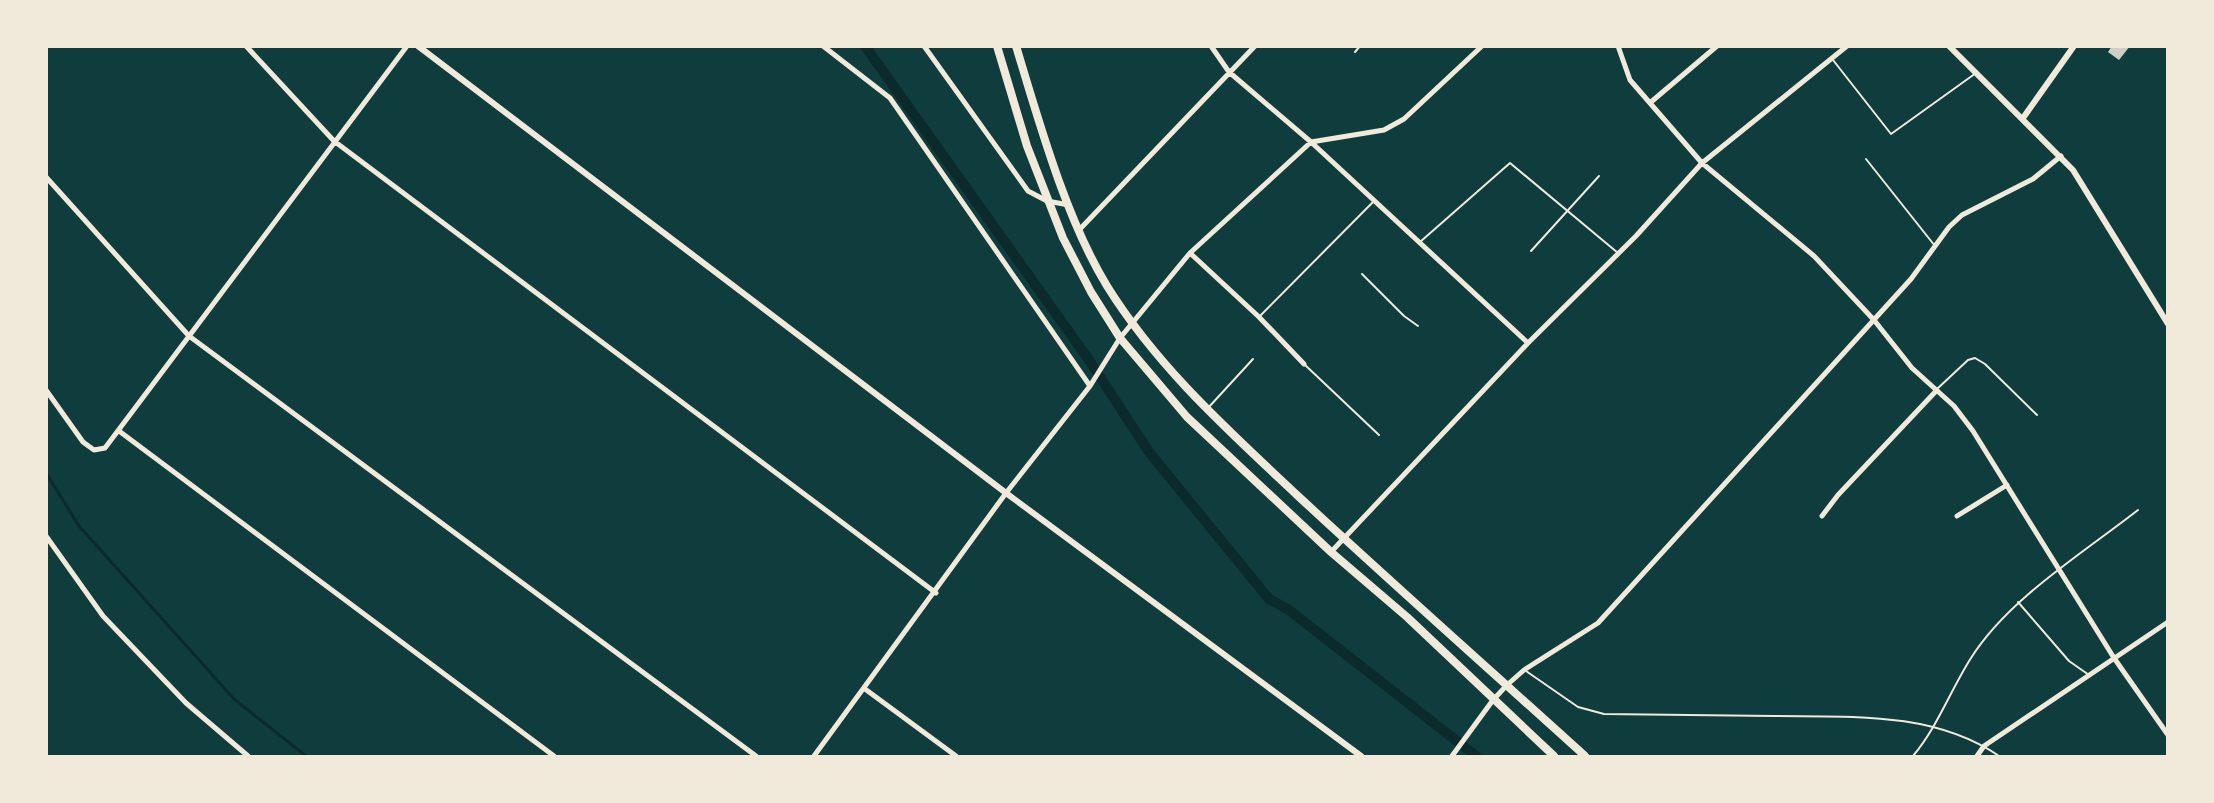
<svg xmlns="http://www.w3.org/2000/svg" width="2214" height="803" font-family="Ubuntu,sans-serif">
  <rect width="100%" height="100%" fill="#0f3d3e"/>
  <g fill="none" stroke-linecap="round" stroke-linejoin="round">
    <path stroke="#0a2a2b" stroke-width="3" d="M46,473L79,526L234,699L306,756"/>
    <path stroke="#0a2a2b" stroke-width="10" d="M865,46L1089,360L1149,452L1269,599L1289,610L1476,756"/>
  </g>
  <path fill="#cfcfc3" d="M2112,46H2130L2119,60L2108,52Z"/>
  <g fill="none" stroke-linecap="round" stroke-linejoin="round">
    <path stroke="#f1e9da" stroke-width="2" d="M1355,52L1360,46
      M1833,60L1891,134L1976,73
      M1866,159L1935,246
      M1420,242L1510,163L1618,253
      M1531,251L1599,176
      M1362,274L1404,316L1418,326
      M1259,317L1373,202
      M1304,364L1379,435
      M1937,389L1968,360L1975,358L1985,364L2037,415
      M1208,408L1253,359
      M2018,602L2069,661L2089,675
      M1526,671L1578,707L1604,714C1660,715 1717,715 1773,716C1850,717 1933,711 1999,756
      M1913,756C1938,726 1950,691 1971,658C2008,599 2083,553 2138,510"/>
    <path stroke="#f1e9da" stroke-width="5" d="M246,46L334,141L936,593
      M823,46L890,98L1090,386
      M924,46L1028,191L1047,201L1069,205
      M1211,46L1229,72L1311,142L1528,343
      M1618,46L1630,80L1702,163L1814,256L1874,320L1912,368L1954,406L1973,431L2114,658L2168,735
      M1651,102L1717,46
      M46,177L189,336L756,756
      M1080,229L1255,46
      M1190,253L1259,317L1304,364
      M46,390L83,442L94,450L105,448L407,46
      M119,431L554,756
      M1822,516L1838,495L1937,390
      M1957,516L2007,485
      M46,536L103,616L186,703L248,756
      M1331,552L1528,343L1636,236L1702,163L1847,46
      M865,689L956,756
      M814,756L1006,493L1090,386L1120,338L1190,253L1311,142L1384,130L1404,119L1482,46
      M1452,756L1493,700L1507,685L1524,670L1598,623L1911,279L1949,227L1962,215L2033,179L2061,156
      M1977,756L1984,746L2168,622"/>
    <path stroke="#f1e9da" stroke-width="6" d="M418,46L1006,493L1361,756
      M1949,46L2073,170L2168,324
      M2023,118L2074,46"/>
    <path stroke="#f1e9da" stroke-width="8" d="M997,46L1027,146L1063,238L1091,292L1120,338L1187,417L1331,552L1407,617L1554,756
      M1016,46C1039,122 1066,219 1107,286C1158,368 1229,431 1298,496C1393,584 1490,670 1585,756"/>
  </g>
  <rect width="2214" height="803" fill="none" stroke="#f1e9da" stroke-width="96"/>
</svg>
